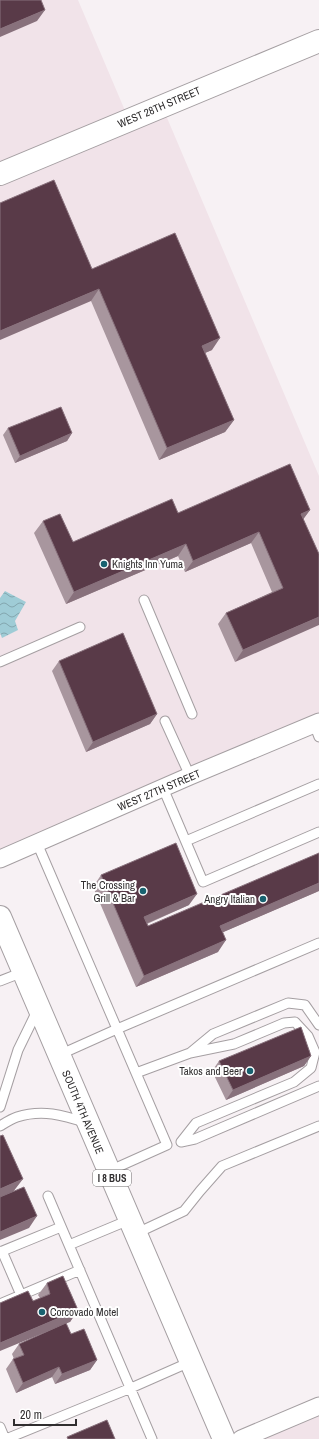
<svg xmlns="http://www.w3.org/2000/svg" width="319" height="1439" font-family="'Archivo Narrow',sans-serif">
  <defs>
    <pattern id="water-waves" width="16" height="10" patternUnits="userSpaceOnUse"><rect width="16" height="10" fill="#9fccd6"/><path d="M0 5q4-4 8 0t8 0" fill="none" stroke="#82a6ae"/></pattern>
  </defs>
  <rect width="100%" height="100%" fill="#f7f1f4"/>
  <path fill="#f1e3e9" d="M0,0H78L129,120L162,106L319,476V723L0,859Z
    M319,1406V1439H242Z"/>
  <path fill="url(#water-waves)" d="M5,591L26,602L15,621L18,630L2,638L0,633V598Z"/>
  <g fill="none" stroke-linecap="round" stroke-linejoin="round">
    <defs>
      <path id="service" d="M144,600L192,714
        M0,662L80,627
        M165,721L190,776
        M314,724L319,737
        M163,788L203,882L319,832
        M186,841L319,784
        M37,843L167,1145L109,1171
        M0,981L23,972
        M59,1055L117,1029L319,943
        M136,1073L190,1053L213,1034L288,1003L305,1005L319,1025
        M0,1107L18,1050L37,1011
        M0,1126C5,1123 11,1119 17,1117C42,1109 63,1115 87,1123
        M181,1142L196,1123L294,1082L311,1068L315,1052L308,1036L295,1022L284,1023L234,1044L190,1053
        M181,1142L195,1139L319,1086
        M48,1196L152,1439
        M135,1234L184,1211L200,1191L222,1166L319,1126
        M69,1245L129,1220
        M2,1251L21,1295
        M0,1252L61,1227
        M0,1304L80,1270
        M0,1427L5,1439
        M6,1439L131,1388L190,1362"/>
      <path id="minor" d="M0,859L190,776L319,722
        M241,1439L319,1406"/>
      <path id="tertiary" d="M0,174L319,41"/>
      <path id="primary" d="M0,917L224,1439"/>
    </defs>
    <use href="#service" stroke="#a59fa2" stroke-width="11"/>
    <use href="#minor" stroke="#a59fa2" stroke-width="19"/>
    <use href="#tertiary" stroke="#a59fa2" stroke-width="24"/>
    <use href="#primary" stroke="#a59fa2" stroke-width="24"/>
    <use href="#service" stroke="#fff" stroke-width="9"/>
    <use href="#minor" stroke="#fff" stroke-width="17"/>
    <use href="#tertiary" stroke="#fff" stroke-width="22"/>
    <use href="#primary" stroke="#fff" stroke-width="22"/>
  </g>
  <path fill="#a8969e" d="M92,269L212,350L205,353L234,420L225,432L159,460L91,301Z
    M8,428L72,433L67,441L15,463L3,435Z
    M310,510L303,519L319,554L235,662L218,624L226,613L272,592L251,543L185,572L178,556L66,604L34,533L43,521L73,542L178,513Z
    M59,661L157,714L150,724L86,752L52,671Z
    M101,875L189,905L147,924L148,926L319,891L223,932L218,952L136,987L93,887Z
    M311,1056L304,1066L226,1100L212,1071L219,1061Z
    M47,1283L78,1310L70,1322L33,1301L40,1298L38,1295Z
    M71,1334L97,1360L90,1370L55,1384L52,1377L16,1393L6,1369L13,1359H14L12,1354L19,1344Z"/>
  <path fill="#88717c" d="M45,10L37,21L0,37V29Z
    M99,289L91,301L0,340V331Z
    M220,338L212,350L193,358L202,346Z
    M234,420L225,432L159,460L167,448Z
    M72,433L67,441L15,463L20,456Z
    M310,510L302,521L301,514Z
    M259,532L251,543L185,572L193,561Z
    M186,544L178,556L66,604L74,592Z
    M319,617V625L235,662L243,650Z
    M157,714L150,724L86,752L93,742Z
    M319,883V891L212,937L220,926Z
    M197,894L189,905L136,928L144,917Z
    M226,940L218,952L136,987L144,976Z
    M311,1056L304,1066L226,1100L233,1090Z
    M23,1179L13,1192L0,1198V1189Z
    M37,1216L29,1228L0,1240V1232Z
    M78,1310L70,1322L0,1351V1343Z
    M97,1360L90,1370L55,1384L62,1374Z
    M59,1367L52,1377L16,1393L23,1383Z"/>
  <path fill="#593a48" stroke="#88717c" d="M0,0H41L45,10L0,29Z
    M54,180L92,269L175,233L220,338L202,346L234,420L167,448L99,289L0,331V203Z
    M61,407L72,433L20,456L8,428Z
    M290,464L310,510L301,514L319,554V617L243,650L226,613L283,588L259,532L193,561L186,544L74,592L43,521L60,514L73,542L172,499L178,513Z
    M123,633L157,714L93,742L59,661Z
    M176,843L197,894L144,917L148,926L319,853V883L220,926L226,940L144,976L101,875Z
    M301,1027L311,1056L233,1090L219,1061Z
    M3,1135L23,1179L0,1189V1136Z
    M24,1187L37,1216L0,1232V1197Z
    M63,1276L78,1310L0,1343V1303L28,1291L33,1301L50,1294L47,1283Z
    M66,1323L71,1334L84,1329L97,1360L62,1374L59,1367L23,1383L13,1359L24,1355L19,1344Z
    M107,1420L115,1439H68L67,1437Z"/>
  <g fill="#186270" stroke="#fff" stroke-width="1.5">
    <circle cx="104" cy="564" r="4"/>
    <circle cx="143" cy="891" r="4"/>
    <circle cx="263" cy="899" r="4"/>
    <circle cx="250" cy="1071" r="4"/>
    <circle cx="42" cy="1312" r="4"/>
  </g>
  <g text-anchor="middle" stroke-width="4" stroke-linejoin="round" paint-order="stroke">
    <rect fill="#fff" stroke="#6e6d6d" stroke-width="1" x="93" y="1170" width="38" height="16" rx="3"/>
    <g font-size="10" font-weight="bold" fill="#302e2f">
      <text x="112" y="1182">I 8 BUS</text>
    </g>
    <g font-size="11" fill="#302e2f" stroke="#fff">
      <text transform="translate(159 107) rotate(-23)" y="4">WEST 28TH STREET</text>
      <text transform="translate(159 790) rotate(-23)" y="4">WEST 27TH STREET</text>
      <text transform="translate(83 1112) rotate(67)" y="4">SOUTH 4TH AVENUE</text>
    </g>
    <g font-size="11" fill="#302e2f" stroke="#fff" text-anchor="end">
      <text x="112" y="568" text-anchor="start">Knights Inn Yuma</text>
      <text x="135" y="889">The Crossing<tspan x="135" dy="13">Grill &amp; Bar</tspan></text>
      <text x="255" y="903">Angry Italian</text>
      <text x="242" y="1075">Takos and Beer</text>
      <text x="50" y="1316" text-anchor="start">Corcovado Motel</text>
    </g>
  </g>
  <path d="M14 1419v6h62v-6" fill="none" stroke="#302e2f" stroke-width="2"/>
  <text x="20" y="1419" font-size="12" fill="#302e2f" stroke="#ffffff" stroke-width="3" paint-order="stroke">20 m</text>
</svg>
